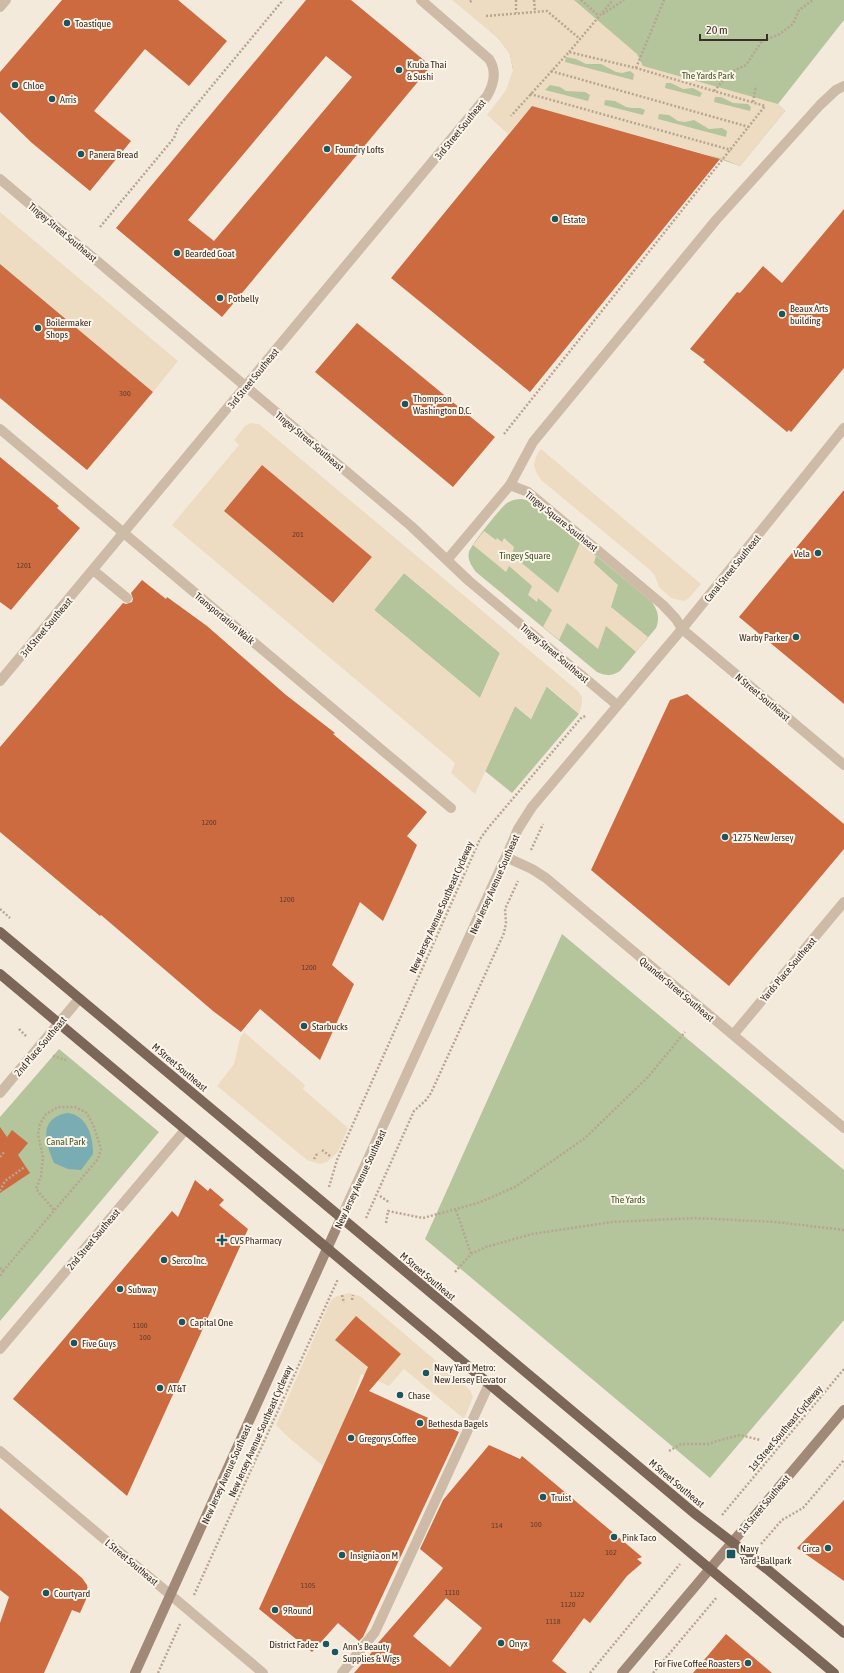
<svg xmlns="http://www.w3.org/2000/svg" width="844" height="1673" font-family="'Asap Condensed',sans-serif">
  <rect width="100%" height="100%" fill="#f4eadc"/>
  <path fill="#b4c49b" d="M468,0H844V20L778,104L785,111L740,166L550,100L513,70L510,54L499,39L490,31Z
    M522,499L530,501L652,602C658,611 660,618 656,628L620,671C612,676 606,676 597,672L476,572C472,566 467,560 469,552C471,545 501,507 507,503C512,500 516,499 522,499Z
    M404,573L500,653L480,698L374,610Z
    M546,686L579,714L512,793L485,771L515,706L531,719Z
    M562,934L844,1170V1320L710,1478L425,1239Z
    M59,1049L159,1132L0,1321V1117Z"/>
  <path fill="#eddcc2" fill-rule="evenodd" d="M452,0H574L637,54L643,66L778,104L785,111L740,166L723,159L532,106L508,134L487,115L506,90L513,70L510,54L499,39ZM566,57L576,59L586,64H601L616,72L622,73L630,71L634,74L633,80L565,62ZM666,83H671L683,89L693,88L702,93L700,97L665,88ZM550,85L560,87L566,91L585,92L590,95L588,101L545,90ZM715,97H721L733,103L748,104L751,107L750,111L714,102ZM605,100L615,101L626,107L632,108H640L645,110L643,115L604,105ZM659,114L669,115L678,121L685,122L694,120L709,129L722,128L727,131L726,137L658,119Z
    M0,212L178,361L153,392L0,264Z
    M251,423L259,424L578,691L582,697V704L579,714L547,686L531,719L515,706L475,794L451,773L455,763L172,525L239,445L234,440L245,426ZM262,465L372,557L334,603L224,511ZM404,573L500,653L480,698L374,610Z
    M541,449L701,584L689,598L684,601L671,598L659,587L655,576L650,570L541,480L536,472L534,465L536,456Z
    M484,531L496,540L497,538L502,542L504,538L514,547L512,555L558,593L580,543L596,556L594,563L618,585L611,607L648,637L636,652L606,626L598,649L567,623L559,640L543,627L552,610L538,598L537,602L528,595L532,586L509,566L506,572L473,545Z
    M244,1032L305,1085L303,1089L348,1128L338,1152L327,1162L320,1164L307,1160L217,1086L234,1064L240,1038Z
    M349,1293L360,1296L470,1390L473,1397L464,1419L404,1369L389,1386L361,1374L350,1407L323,1466L288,1437L276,1425L329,1304L332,1299L337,1296Z"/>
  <path fill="#79adb3" d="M67,1113C87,1115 93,1136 93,1154L81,1170L68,1169L54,1163C45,1142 38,1119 67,1113Z"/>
  <path fill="#cd6b40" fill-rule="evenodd" d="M62,0H178L227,41L189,86L145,49L94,111L131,141L90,191L32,143L0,112V72Z
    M306,0H351L431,66L222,317L116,228ZM326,56L352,77L214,241L188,220Z
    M532,106L720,159L530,392L391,278Z
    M844,209V368L791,432L789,430L787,432L703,362L705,360L690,349L737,292L740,293L763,266L782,283Z
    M0,264L153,392L87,470L0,398Z
    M357,323L495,437L453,487L315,372Z
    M0,457L59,506L57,508L80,528L11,610L0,602Z
    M262,465L372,557L333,603L224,511Z
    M844,490V704L739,617Z
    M142,580L166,599L167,597L207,626L286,695L335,733L333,734L427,812L407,836L417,845L383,921L360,902L332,965L354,984L320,1060L260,1009L241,1032L213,1011L101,915L100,916L0,832V747L123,603L126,604L132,602L133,599L131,593Z
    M687,694L844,824V849L729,986L591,870L670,700Z
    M0,1127L7,1137L12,1130L28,1143L18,1155L30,1173L0,1193Z
    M195,1180L208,1191L210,1188L224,1200L219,1205L248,1229L127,1496L13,1399L172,1211L178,1217Z
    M356,1316L401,1354L369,1391L459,1432L363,1637L359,1641L338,1623L312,1652L259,1609L368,1367L335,1340Z
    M489,1445L520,1459L522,1456L642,1557L637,1559L642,1563L627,1576L590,1623L584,1618L552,1661L567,1673H354L372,1652L371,1651L443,1568L420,1549L443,1500ZM446,1598L482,1628L450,1667L413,1636Z
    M844,1500V1581L797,1548Z
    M0,1508L82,1578L87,1585L88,1590V1595L80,1613L72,1610L44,1673H0V1623L9,1597L0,1590Z
    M726,1634L772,1673H693Z"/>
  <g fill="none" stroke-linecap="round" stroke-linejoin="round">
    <path stroke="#b9a491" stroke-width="2.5" stroke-dasharray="2 2" stroke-linecap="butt" d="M516,0V13
      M534,0L535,11
      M581,0L599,16
      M470,2L472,0
      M603,14L624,0
      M486,16L547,11L580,39
      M569,52L613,0
      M636,68L664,0
      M551,71L749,127
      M714,91L731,72L746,65L762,41L778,35L793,24L799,10L813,0
      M530,94L731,150
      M753,102L756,86
      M100,227L174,138L178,127L283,0
      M504,434L765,106L636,68L569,52L511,116
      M531,850L543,824
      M0,909L10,918
      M19,1029L26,1036
      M53,1056L66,1060
      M322,1150L330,1156
      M0,1157L5,1151
      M314,1159L318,1152
      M329,1187L337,1160L480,839L488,828L582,717L586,716
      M0,1191L5,1181L26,1166
      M380,1196L390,1203
      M456,1210L471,1254
      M366,1218L414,1111L426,1100L431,1093L504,933L506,923L505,909L518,881
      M386,1223L388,1211L423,1218L478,1203L515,1187L585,1138L648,1077L685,1032
      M0,1268L3,1271L0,1276
      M3,1271L98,1159L101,1149L94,1127L87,1113L75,1107H58L46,1114L40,1124L38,1134L43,1157L41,1176L36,1189L54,1210
      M455,1272L471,1254L486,1247L532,1234L612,1222L696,1218L776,1222L844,1230
      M342,1295L344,1303
      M352,1300L353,1295
      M669,1451L681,1444H709L717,1441L740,1435L760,1440
      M722,1515L844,1369
      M761,1544L782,1520L803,1508L844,1460
      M194,1595L338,1279
      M158,1673L180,1624
      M590,1673L680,1564
      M653,1673L717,1597"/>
    <path stroke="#cdbaa7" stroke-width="10" d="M510,485L533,442L716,220L820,105L836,90L844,86
      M93,570L127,598
      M682,629L844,428
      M342,1673L375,1632L489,1384"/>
    <path stroke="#cdbaa7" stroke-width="10" d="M0,7L6,0
      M0,179L411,526L469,581L617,705
      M0,429L451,808
      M447,560L510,485L528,492L663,605L676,619L682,629L844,765
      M0,681L487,96C494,84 497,71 489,59L421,0
      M506,857L532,869L546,878L844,1128
      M733,1035L844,902
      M0,1093L79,999
      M341,1218L512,843L518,829L532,807L682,629
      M0,1349L185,1130
      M0,1451L263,1673"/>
    <path stroke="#a18978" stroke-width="10" d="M135,1673L341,1218
      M622,1673L844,1410"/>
    <path stroke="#7c6658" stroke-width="10" d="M0,932L694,1513L767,1569L844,1633
      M0,974L834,1673"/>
  </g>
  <g fill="#1b555d" stroke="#fbf4e9" stroke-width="1.5">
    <circle cx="67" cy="23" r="4"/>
    <circle cx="399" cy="70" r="4"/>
    <circle cx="15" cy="85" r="4"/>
    <circle cx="52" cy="99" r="4"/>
    <circle cx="327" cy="149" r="4"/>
    <circle cx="81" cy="154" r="4"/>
    <circle cx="555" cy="219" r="4"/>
    <circle cx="177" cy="253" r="4"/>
    <circle cx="220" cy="298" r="4"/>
    <circle cx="782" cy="314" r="4"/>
    <circle cx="38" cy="328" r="4"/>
    <circle cx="405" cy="404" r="4"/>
    <circle cx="818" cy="553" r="4"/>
    <circle cx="796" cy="637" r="4"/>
    <circle cx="725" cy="837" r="4"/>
    <circle cx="304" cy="1026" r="4"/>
    <path d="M220 1234h4v4h4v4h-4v4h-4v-4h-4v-4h4z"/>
    <circle cx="164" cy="1260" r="4"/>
    <circle cx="120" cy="1289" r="4"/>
    <circle cx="182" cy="1322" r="4"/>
    <circle cx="74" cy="1343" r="4"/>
    <circle cx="426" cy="1373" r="4"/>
    <circle cx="160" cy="1388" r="4"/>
    <circle cx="400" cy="1395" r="4"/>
    <circle cx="420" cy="1423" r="4"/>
    <circle cx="351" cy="1438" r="4"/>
    <circle cx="543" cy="1497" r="4"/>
    <circle cx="614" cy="1537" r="4"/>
    <circle cx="828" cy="1548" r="4"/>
    <rect x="726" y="1549" width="10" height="10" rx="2"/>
    <circle cx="342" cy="1555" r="4"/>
    <circle cx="46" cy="1593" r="4"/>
    <circle cx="275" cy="1610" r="4"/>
    <circle cx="501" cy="1643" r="4"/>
    <circle cx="326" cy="1644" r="4"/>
    <circle cx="335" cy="1652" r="4"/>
    <circle cx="748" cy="1663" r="4"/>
  </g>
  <g text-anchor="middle" stroke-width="4" stroke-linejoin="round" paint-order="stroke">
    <g font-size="8" fill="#5e3d2e">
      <text x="125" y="396">300</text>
      <text x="298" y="537">201</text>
      <text x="24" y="568">1201</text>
      <text x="209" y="825">1200</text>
      <text x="287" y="902">1200</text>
      <text x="309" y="970">1200</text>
      <text x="140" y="1328">1100</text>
      <text x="145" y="1340">100</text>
      <text x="536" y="1527">100</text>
      <text x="497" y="1528">114</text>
      <text x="611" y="1555">102</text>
      <text x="308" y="1588">1105</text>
      <text x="452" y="1595">1110</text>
      <text x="577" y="1597">1122</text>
      <text x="568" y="1607">1120</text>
      <text x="553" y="1624">1118</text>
    </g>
    <g font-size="10" fill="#392e28" stroke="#fbf4e9" text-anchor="start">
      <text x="75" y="27">Toastique</text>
      <text x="407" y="68">Kruba Thai<tspan x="407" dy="12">&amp; Sushi</tspan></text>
      <text x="23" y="89">Chloe</text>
      <text x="60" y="103">Arris</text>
      <text x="335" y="153">Foundry Lofts</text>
      <text x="89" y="158">Panera Bread</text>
      <text x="563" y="223">Estate</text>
      <text x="185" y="257">Bearded Goat</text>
      <text x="228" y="302">Potbelly</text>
      <text x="790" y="312">Beaux Arts<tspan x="790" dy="12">building</tspan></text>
      <text x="46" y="326">Boilermaker<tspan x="46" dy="12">Shops</tspan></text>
      <text x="413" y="402">Thompson<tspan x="413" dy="12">Washington D.C.</tspan></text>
      <text x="810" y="557" text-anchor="end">Vela</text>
      <text x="788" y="641" text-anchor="end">Warby Parker</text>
      <text x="733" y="841">1275 New Jersey</text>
      <text x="312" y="1030">Starbucks</text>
      <text x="230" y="1244">CVS Pharmacy</text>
      <text x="172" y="1264">Serco Inc.</text>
      <text x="128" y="1293">Subway</text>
      <text x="190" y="1326">Capital One</text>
      <text x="82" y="1347">Five Guys</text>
      <text x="434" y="1371">Navy Yard Metro:<tspan x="434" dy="12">New Jersey Elevator</tspan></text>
      <text x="168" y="1392">AT&amp;T</text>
      <text x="408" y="1399">Chase</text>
      <text x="428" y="1427">Bethesda Bagels</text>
      <text x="359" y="1442">Gregorys Coffee</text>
      <text x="551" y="1501">Truist</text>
      <text x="622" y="1541">Pink Taco</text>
      <text x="740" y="1552">Navy<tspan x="740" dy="12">Yard–Ballpark</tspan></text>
      <text x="820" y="1552" text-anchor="end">Circa</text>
      <text x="350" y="1559">Insignia on M</text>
      <text x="54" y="1597">Courtyard</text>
      <text x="283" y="1614">9Round</text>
      <text x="509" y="1647">Onyx</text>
      <text x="318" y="1648" text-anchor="end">District Fadez</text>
      <text x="343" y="1650">Ann's Beauty<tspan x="343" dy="12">Supplies &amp; Wigs</tspan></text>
      <text x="740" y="1667" text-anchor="end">For Five Coffee Roasters</text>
    </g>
    <g font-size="10" fill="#45592a" stroke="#fbf4e9">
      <text x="708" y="79">The Yards Park</text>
      <text x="525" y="559">Tingey Square</text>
      <text x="66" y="1145">Canal Park</text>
      <text x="628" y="1203">The Yards</text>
    </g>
    <g font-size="10" fill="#392e28" stroke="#fbf4e9">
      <text transform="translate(460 129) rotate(-51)" y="4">3rd Street Southeast</text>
      <text transform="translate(63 232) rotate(40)" y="4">Tingey Street Southeast</text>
      <text transform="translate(253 378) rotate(-51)" y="4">3rd Street Southeast</text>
      <text transform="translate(310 441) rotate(40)" y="4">Tingey Street Southeast</text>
      <text transform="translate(562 521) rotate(39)" y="4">Tingey Square Southeast</text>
      <text transform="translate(732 568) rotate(-51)" y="4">Canal Street Southeast</text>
      <text transform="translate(225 618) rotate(40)" y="4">Transportation Walk</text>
      <text transform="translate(46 627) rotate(-50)" y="4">3rd Street Southeast</text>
      <text transform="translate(555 653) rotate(40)" y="4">Tingey Street Southeast</text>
      <text transform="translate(763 697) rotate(40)" y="4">N Street Southeast</text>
      <text transform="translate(494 884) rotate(-66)" y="4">New Jersey Avenue Southeast</text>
      <text transform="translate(441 907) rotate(-66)" y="4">New Jersey Avenue Southeast Cycleway</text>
      <text transform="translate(788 969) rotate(-50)" y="4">Yards Place Southeast</text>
      <text transform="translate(677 989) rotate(40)" y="4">Quander Street Southeast</text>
      <text transform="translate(40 1046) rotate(-50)" y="4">2nd Place Southeast</text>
      <text transform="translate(180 1067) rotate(40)" y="4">M Street Southeast</text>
      <text transform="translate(360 1179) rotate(-65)" y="4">New Jersey Avenue Southeast</text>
      <text transform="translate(93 1239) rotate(-50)" y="4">2nd Street Southeast</text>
      <text transform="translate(428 1276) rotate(40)" y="4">M Street Southeast</text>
      <text transform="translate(785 1428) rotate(-50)" y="4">1st Street Southeast Cycleway</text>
      <text transform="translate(260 1431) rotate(-66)" y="4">New Jersey Avenue Southeast Cycleway</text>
      <text transform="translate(226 1474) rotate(-66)" y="4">New Jersey Avenue Southeast</text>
      <text transform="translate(677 1483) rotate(40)" y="4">M Street Southeast</text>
      <text transform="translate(764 1504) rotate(-50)" y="4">1st Street Southeast</text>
      <text transform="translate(132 1562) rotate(40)" y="4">L Street Southeast</text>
    </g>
  </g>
  <path d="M700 34v6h67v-6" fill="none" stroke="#392e28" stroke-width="2"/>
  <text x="706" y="34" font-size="12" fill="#392e28" stroke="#fbf4e9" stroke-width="3" paint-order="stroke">20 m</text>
</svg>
